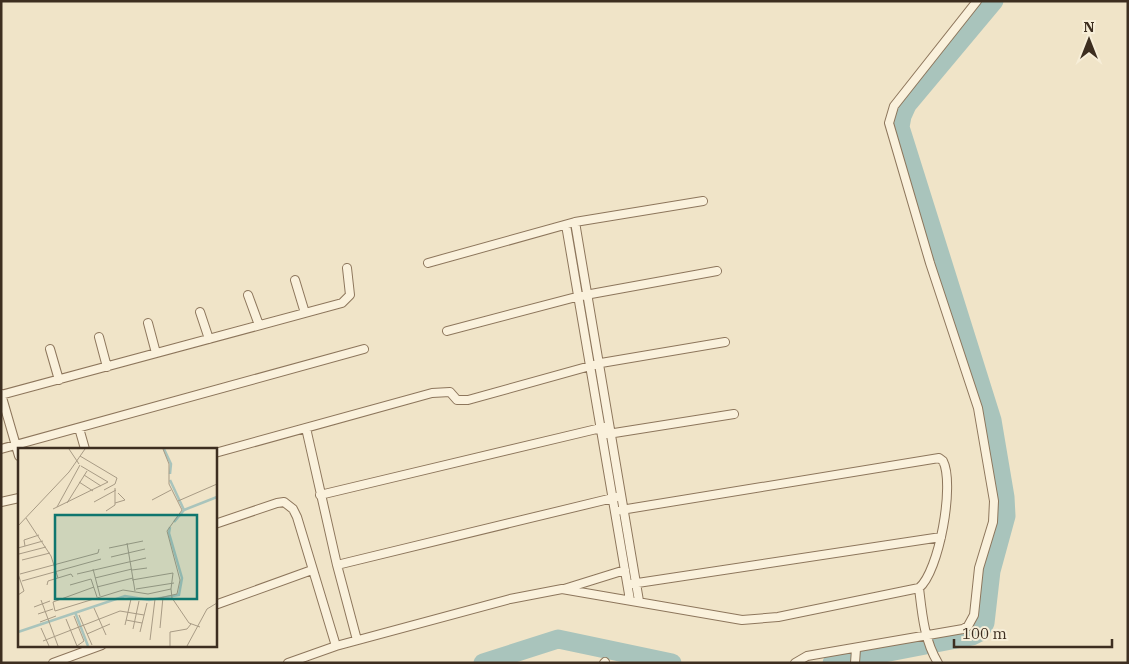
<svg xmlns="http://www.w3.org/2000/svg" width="1129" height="664" font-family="'IBM Plex Serif',serif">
  <rect width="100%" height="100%" fill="#f0e4c8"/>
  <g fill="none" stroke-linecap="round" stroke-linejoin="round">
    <path stroke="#a9c4bc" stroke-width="19" d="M483,663L558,639L672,663
      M832,663L972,636L980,632L985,623L991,571L1006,516L1005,497L992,420L900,127L902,116L907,105L994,1"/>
    <defs>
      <path id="street" d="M575,222L639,601
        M566,225L630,600
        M428,263L575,222L703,201
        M295,280L305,313
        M248,295L259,325
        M200,312L209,339
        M148,323L156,353
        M447,331L580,296L717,271
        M99,337L107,367
        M50,349L59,380
        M1,394L19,456
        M1,395L342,303L350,295L347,268
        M79,428L85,449
        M306,428L337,565L357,640
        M608,434L734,414
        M1,449L364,349
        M215,453L432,393L450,392L457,400H468L601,363L725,342
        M320,495L605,427
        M1,502L19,498
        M615,511L939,458L943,461C955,484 939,572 919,588
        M215,524L277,503L284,502L293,509L297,517L336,646
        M337,565L617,497
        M631,584L941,537
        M564,589L625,570
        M215,605L312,570
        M53,663L102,645
        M288,663L336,646L510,599L562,589L742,620L778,617L919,588C922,613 924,640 938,663
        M604,663L605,662
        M795,663L807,656L963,629L968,626L974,615L979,568L993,522L994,501L978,408L930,263L889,123L894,106L977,1
        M855,663L856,649"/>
    </defs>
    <use href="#street" stroke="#8d765c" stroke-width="10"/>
    <use href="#street" stroke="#faf1dc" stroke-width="8"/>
  </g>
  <g transform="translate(18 448)">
    <rect width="199" height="199" fill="#f0e4c8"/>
    <path fill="none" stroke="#a9c4bc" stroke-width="2.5" d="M146,1L153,16L152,26M152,32L166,62L156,74M166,62L199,49M57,164L70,198M0,184L107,148L131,152L161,147L164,130L151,85L152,79"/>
    <path fill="none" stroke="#a89b85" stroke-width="1" d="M51,1L61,16M62,8L99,30L97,36L86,42M66,27L83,38M61,34L75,43M134,52L153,42M160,53L199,36M76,54L98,42M49,55L69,23M97,55L107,52L100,45M39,59L62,17M35,61L90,34L63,18M88,63L97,57V40M8,70L33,108L40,130M0,78L51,24L67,1M109,95L117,143M7,98L6,92L21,87M0,100L25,93M91,100L125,93M1,106L28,99M93,109L127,101M4,112L32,105M75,121L82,148M114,122L129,120M0,126L6,143L0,147M2,126L80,105L81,101M59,126L128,110M77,130L114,121M114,132L155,125L153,141M4,133L83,111M29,137L30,133L53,126L55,129M52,137L73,131L79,149M76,139L35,154L37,163L105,142L130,146L153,141L154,150L171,175L182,179M79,139L115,130M118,141L156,135M23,152L40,198M16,159L32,153M76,160L88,187M20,166L35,161M61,167L74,197M56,168L66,193L59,198M48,171L59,198M108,172L124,175M22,174L38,168M107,177L113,151M23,180L31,198M142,180L145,149M115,181L121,153M122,184L129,155M69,186L92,176M132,192L137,151L159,146L162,132L149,83L164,62L151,36V16L145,1M25,193L102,163L126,167M152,198V184L169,181L173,176M169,198L189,161L199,155"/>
    <path fill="#0f766e" fill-opacity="0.15" stroke="#0f766e" stroke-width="2.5" d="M37,67H179V151H37Z"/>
    <rect width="199" height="199" fill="none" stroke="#3d2e20" stroke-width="2.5"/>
  </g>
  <rect width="1129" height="664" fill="none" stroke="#3d2e20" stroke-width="5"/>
  <g transform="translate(1089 40)" stroke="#f7eed8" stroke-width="4" paint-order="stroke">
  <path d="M0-4L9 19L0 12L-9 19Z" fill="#3d2e20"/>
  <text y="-8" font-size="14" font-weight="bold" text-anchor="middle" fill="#3d2e20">N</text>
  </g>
  <path d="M954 639v8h158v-8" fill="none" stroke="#3d2e20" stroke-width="2.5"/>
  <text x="962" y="639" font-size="15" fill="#3d2e20" stroke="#f7eed8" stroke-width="4" paint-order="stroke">100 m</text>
</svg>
